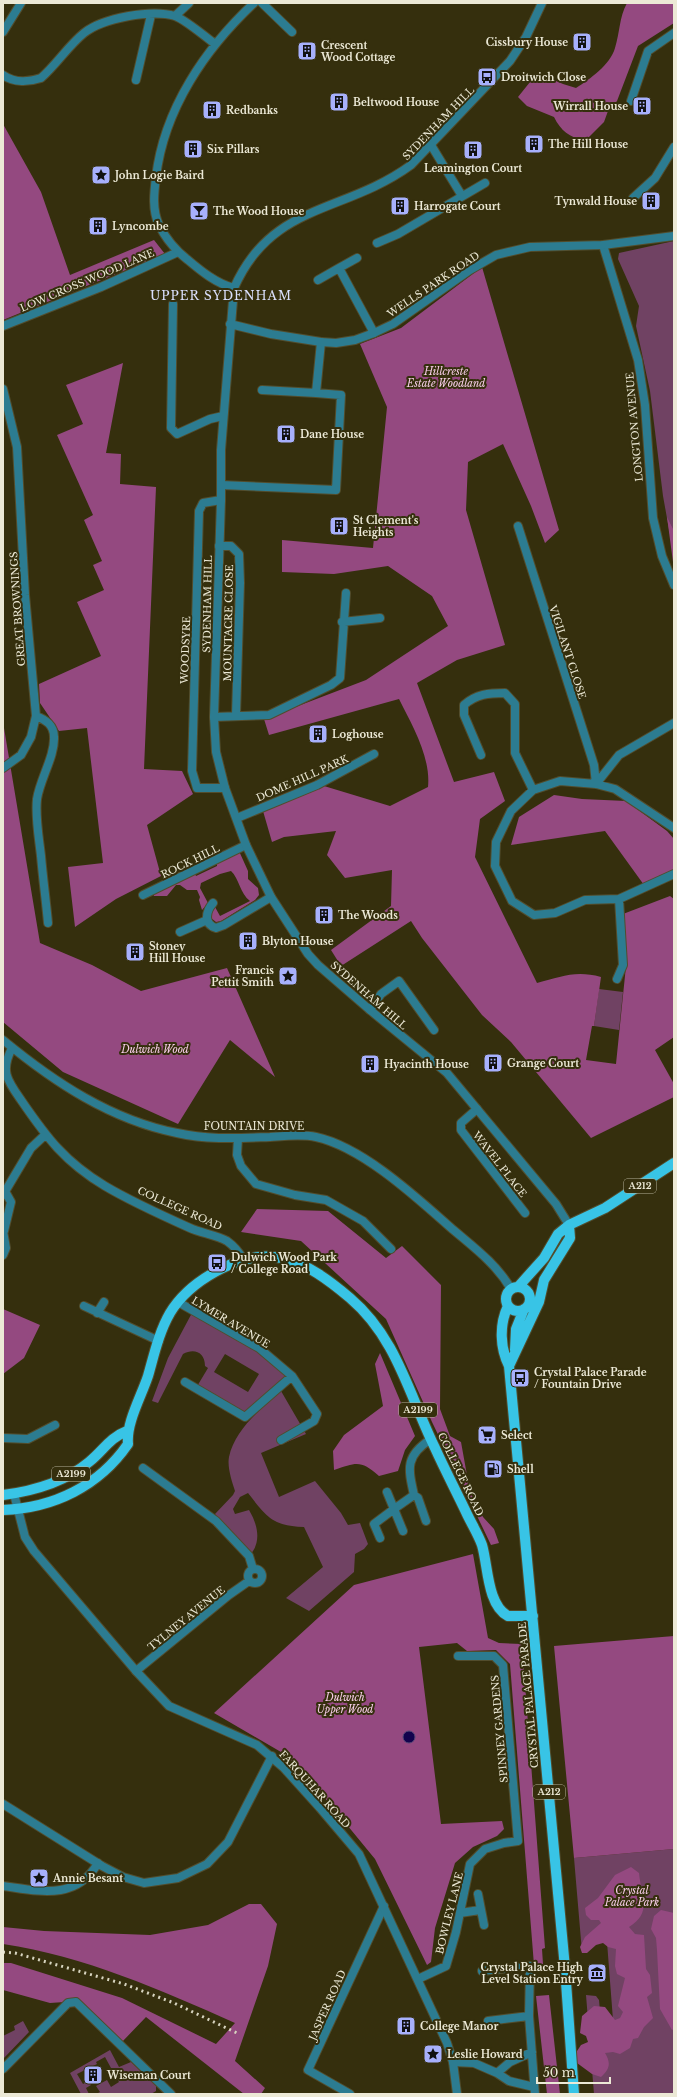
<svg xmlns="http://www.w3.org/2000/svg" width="677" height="2097" font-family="'Libre Baskerville',serif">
  <rect width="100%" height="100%" fill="#352f0d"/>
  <path fill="#704263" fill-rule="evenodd" d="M674,241V557L663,496L650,391L636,326L639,306L618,259L619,253Z
    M599,989L623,992L619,1030L594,1026Z
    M193,1311L259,1348L292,1376L245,1417L196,1388L208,1368L205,1366C205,1352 194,1348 183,1354L158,1403L152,1401L168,1358ZM225,1354L259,1374L248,1392L214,1372Z
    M281,1391L306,1434L261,1453L279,1497L315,1481L341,1513L348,1525L360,1523L368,1544L364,1549L355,1554L354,1572L309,1611L286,1598L323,1567L304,1527C272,1526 266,1516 248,1493L240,1497L233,1509L235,1514L249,1510C258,1525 262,1543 249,1556L215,1514L233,1495L235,1491C232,1482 227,1467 229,1457C235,1429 261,1409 281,1391Z
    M674,1849V2094H594L586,1995L596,1996L599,2000L601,2022L613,2020L606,1929L582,1952L574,1858Z
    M23,2021L29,2032L3,2059V2036L15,2030L14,2026Z
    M110,2050L119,2067L131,2062L156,2086V2091L151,2094H96L100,2092L96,2086L107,2080L111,2087L119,2082L114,2073L109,2076L106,2071L111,2068L105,2057L96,2062L97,2064L77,2074L83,2084L89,2081L91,2085L86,2088L89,2094H81L70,2073Z"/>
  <path fill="#944980" d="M627,3H674V23L638,46L617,101L608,111L604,122L585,141C569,137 561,131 554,117L527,106L518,97L530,82L545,76L563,84L576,88C590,79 610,65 615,48C620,32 619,18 627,3Z
    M3,124L41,192L70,275L154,240L165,254L3,320Z
    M482,267L559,530L545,543L531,506L503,444L468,462L466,510L505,645L457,660L417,683L454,782L494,772L505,801L480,819L475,857L537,983C561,977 575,970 601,977L594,1026H592L586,1060L616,1064L626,966L623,914L670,896L674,899V1037L655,1050L674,1084V1097L591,1138L511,1042L482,1015L422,938L411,921L341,966L331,950L391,906L392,870L345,878L327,855L336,831L284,837L272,842L263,811L324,786L390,806L428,787C431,757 412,725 399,699L269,735L264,719L366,680L448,626L432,596L388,566L334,574L282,572V540L373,548L387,407L360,344L401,328Z
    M123,363L106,453L121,454L120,484L156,487L144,769L182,771L193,794L147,825L161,876L116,899L75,927L68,867L103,863L87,728L59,731L40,703L39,684L101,656L77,602L104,590L93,565L102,561L84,520L93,515L57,435L83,424L66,385Z
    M667,517L674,531V564L673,562Z
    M3,722L40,943L92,965L141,991L227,968L275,1077L230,1040L178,1124L63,1072L3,1022Z
    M554,795L582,799L626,801L667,831L674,839V874L644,885L605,831L511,845L519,817Z
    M239,851L248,871V879L258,888L259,895L255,900L221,921L216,922L211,918V912L215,907L220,916L250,901C240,894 239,878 231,871L220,874L201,883L200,888L208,903L202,910L199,900L200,897L197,890H187L180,885H176L167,896H154L151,888C163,879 179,877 194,872L196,876L217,866V862Z
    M257,1209L328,1211L386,1258L402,1246L441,1285L440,1409L450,1436L461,1442L470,1492L483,1517L494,1529L499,1543L491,1545L432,1422L386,1319L301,1241L241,1232Z
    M3,1309L40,1325L24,1358L3,1374Z
    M380,1353L415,1436L405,1450L398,1471L379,1476C361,1460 357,1462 334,1470L333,1451L344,1435L383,1406L375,1364Z
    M473,1554L488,1638L499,1643L522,1644L545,1948L542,1949L543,1964L534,1965L510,1664L496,1650L467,1651L457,1643L419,1647L441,1824L502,1821L504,1829L497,1836L473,1847L455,1863L435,1928L431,1962L427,1965L375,1859L306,1775L281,1752L214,1713L354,1585Z
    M674,1636V1849L574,1858L554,1646Z
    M631,1867L639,1873C641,1896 653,1912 629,1927L635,1934L644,1935L646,1969L650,1975L652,1993L647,1997L653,2018L644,2027L638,2038L633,2039L630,2048L620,2054L613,2052L605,2053C611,2063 610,2069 601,2077L592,2074L577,2063L575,2054L581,2045L588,2042L586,2036L580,2033L582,2016L594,2006L605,2007L615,2020L620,2018L623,2012L618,2006L625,1978L617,1974L615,1966L616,1949L608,1947L603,1943L596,1945L587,1953H582L580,1947L585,1937L601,1923L599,1920H591L586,1915L585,1908L598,1898L615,1875Z
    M249,1904H261L277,1924L268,1966L235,2061L265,2088L261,2094H244L146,2017L122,2042L79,2001L50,2003L3,1990V1963H11L122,1998L216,2044L235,2023C161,1990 84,1956 3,1944V1927L44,1931L150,1935L208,1925Z
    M661,1910L674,1913V2029L672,2030L660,2009L657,1950L656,1938L651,1929L654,1916Z
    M549,1995L560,2094H547L536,1996Z"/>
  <path fill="#12024d" stroke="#534776" d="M403 1737a6 6 0 1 1 12 0a6 6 0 1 1-12 0Z"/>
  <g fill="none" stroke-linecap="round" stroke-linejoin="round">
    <defs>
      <path id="pedestrian" d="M3,326L101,287L178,252"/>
      <path id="minor" d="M262,3L292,32
        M175,16L189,3
        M3,32L21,3
        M3,75C14,83 29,82 41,78C57,64 68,46 84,33C103,18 151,9 175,16C184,19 206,37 215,44
        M136,80L151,15
        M631,101L648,51L674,33
        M431,145L462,196
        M633,198L655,178L674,147
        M377,243L398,234L485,183
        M603,245L638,360L645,405L653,518L662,556L674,585
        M357,258L339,268L374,333
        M318,280L339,268
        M234,288C217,284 201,271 188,260C175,250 166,239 159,225C152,210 154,193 156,177C164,109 205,49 254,3
        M173,304L171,428L177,434L210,419L223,416
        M3,389L17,447L25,595L36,716L31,737L21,755L3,768
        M262,390L316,393
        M221,485L336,490L341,395L316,393L321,342
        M221,500L203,503L199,511L192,771L197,788H225
        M518,526L594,765L596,784
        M219,546H231L239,554L240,583L236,715
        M342,622L380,618
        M36,716C46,720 54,725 54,737C55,756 40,779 37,799C35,817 39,838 41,856C43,879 46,901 48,923
        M214,717L269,715L331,685L340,678L346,593
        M481,755L464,715V705C476,694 489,693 505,693L515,704V753L533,790
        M596,784L619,755L674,723
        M237,818L317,785L374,754
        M674,828L615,789L596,784L560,781L533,790L511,811L496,842L495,866L512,901L534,915L555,913L585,900L619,899L674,874
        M143,895L246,845
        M213,903C206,911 203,924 216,928L224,925L271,897
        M180,932L207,920
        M617,979L623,965L619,899
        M370,1010L381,994L399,981L434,1030
        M12,1048C0,1071 7,1080 21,1100C47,1138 65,1162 105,1186C132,1202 161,1215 190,1228C201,1233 216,1235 227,1241C234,1246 239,1252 243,1259
        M477,1109L461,1123V1130L525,1213
        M238,1138L237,1155L241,1166L256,1184L295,1195L326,1200L363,1221L391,1249
        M3,1195L31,1148L45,1135
        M3,1231L6,1248L3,1255
        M4,1231L11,1202L6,1193
        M178,1302L259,1348L292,1376L317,1414L314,1421L281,1440
        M84,1306L159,1341
        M97,1313L104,1302
        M185,1382L245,1417L292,1376
        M3,1438L28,1439L55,1425
        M143,1468L216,1521L249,1556L253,1569
        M387,1492L394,1509L414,1495C408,1468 405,1456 431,1439
        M414,1495L418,1498L426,1521
        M380,1538L374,1524L394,1509L403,1531
        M248 1576a7 7 0 1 1 14 0a7 7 0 1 1-14 0Z
        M136,1671L229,1595L249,1581
        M3,1804L102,1866L123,1877L144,1883L178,1878L207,1864L228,1842L272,1756
        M3,1886C39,1891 76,1901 98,1863
        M478,1894L484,1925
        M460,1913L480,1910
        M482,1971L530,1966L529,2016L535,2094
        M418,1979L446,1966L456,1932L470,1864L485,1849L504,1843L518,1841L503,1665L494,1656H458
        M488,2021L529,2016
        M453,2062L474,2063L497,2073L509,2081L534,2087
        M3,2069L68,2003L76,2002L171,2094
        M497,2073L510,2062L532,2052
        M350,2094L308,2070L384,1906"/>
      <path id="tertiary" d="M542,3L526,37L510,61L411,165C344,214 272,202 234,288L221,450V500L214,717L216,752L225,788L246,845L271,897L308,954L318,965L370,1010L447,1073L556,1204L569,1225
        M230,324L271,334L321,342L336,343L355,340L374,333L393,324L470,270L496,255L530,247L603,245L674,236
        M3,1040C54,1082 111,1120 177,1133C208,1140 239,1138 270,1137C285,1136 301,1134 316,1137C362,1147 415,1196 450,1227C472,1246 496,1263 511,1289
        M14,1494L25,1537L34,1551L136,1671L169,1706L257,1745L284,1768L320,1808L359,1854L447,2043L453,2062L457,2094"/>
      <path id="primary" d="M518,1287L544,1258L558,1234L569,1225L605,1208L674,1163
        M506 1299a12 12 0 1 1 24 0a12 12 0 1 1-24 0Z
        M508,1306C499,1325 500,1348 509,1366L565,1968L574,2094
        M515,1350L516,1329L524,1309
        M509,1366L539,1302L544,1280L570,1238L569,1225
        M3,1495C34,1491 65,1482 89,1462C104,1450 109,1438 127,1431
        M3,1510C54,1508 99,1486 128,1444C126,1423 141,1397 148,1376C154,1355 159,1332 170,1313C181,1295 197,1282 215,1272C270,1241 305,1260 350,1298C397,1338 409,1395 435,1448C445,1470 456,1491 466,1512C471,1523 478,1534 482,1545C488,1565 487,1605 508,1616H533"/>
    </defs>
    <use href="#pedestrian" stroke="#524d2d" stroke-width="10"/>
    <use href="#minor" stroke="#524d2d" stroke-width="10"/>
    <use href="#tertiary" stroke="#524d2d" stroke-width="10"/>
    <use href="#primary" stroke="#524d2d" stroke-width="12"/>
    <use href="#pedestrian" stroke="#2c7c91" stroke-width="8"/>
    <use href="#minor" stroke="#2c7c91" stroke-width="8"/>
    <use href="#tertiary" stroke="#2c7c91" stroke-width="8"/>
    <use href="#primary" stroke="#38c4e6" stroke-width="10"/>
    <path stroke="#d7d4bf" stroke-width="3" stroke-dasharray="2 4" stroke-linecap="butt" d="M3,1952L15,1953L124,1984L174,2003L239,2034"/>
  </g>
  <defs>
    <symbol id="building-square" viewBox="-11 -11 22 22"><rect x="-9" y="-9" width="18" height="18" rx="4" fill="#a7b0fc" stroke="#352f0d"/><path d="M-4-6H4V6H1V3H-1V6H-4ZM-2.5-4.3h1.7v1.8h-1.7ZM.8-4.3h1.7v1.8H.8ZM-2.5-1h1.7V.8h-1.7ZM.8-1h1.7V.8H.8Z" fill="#111"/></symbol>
    <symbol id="bus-square" viewBox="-11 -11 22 22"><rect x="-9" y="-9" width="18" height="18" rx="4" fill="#a7b0fc" stroke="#352f0d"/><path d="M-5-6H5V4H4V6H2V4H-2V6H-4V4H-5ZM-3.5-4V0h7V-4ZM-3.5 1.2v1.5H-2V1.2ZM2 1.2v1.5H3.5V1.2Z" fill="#111"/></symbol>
    <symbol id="sight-square" viewBox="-11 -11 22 22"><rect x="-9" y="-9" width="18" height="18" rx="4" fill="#a7b0fc" stroke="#352f0d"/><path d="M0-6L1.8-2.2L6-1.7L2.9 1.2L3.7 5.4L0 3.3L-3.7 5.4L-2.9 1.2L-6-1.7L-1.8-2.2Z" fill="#111"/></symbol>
    <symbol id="bar-square" viewBox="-11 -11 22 22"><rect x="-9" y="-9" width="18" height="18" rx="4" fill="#a7b0fc" stroke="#352f0d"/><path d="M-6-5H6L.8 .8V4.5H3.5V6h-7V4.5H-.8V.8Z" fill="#111"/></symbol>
    <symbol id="supermarket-square" viewBox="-11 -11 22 22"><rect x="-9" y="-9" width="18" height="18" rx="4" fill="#a7b0fc" stroke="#352f0d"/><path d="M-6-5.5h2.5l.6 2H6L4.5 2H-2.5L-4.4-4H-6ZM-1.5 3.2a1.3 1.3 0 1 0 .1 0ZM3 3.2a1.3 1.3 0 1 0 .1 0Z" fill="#111"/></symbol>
    <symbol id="fuel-square" viewBox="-11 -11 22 22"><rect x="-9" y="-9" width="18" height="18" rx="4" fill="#a7b0fc" stroke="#352f0d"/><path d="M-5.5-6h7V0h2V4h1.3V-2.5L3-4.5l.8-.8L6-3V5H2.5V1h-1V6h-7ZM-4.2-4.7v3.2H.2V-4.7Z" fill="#111"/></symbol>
    <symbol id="museum-square" viewBox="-11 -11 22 22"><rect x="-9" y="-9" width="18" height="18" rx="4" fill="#a7b0fc" stroke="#352f0d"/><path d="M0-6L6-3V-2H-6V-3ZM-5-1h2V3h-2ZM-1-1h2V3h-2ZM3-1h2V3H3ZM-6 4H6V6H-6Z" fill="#111"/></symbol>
  </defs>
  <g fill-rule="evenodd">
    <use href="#building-square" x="571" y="31" width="22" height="22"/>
    <use href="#building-square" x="296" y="40" width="22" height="22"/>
    <use href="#bus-square" x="476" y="66" width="22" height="22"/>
    <use href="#building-square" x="328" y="91" width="22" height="22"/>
    <use href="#building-square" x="631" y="95" width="22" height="22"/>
    <use href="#building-square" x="201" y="99" width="22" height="22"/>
    <use href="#building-square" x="523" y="133" width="22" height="22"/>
    <use href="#building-square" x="182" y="138" width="22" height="22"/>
    <use href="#building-square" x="462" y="139" width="22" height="22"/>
    <use href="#sight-square" x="90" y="164" width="22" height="22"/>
    <use href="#building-square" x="640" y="190" width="22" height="22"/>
    <use href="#building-square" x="389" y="195" width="22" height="22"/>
    <use href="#bar-square" x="188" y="200" width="22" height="22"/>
    <use href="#building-square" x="87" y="215" width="22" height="22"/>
    <use href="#building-square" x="275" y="423" width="22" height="22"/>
    <use href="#building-square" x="328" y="515" width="22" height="22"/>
    <use href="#building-square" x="307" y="723" width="22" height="22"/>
    <use href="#building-square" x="313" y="904" width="22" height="22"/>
    <use href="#building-square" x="237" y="930" width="22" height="22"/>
    <use href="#building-square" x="124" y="941" width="22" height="22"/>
    <use href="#sight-square" x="277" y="965" width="22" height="22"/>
    <use href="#building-square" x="482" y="1052" width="22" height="22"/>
    <use href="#building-square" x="359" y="1053" width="22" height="22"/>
    <use href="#bus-square" x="206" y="1252" width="22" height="22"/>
    <use href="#bus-square" x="509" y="1367" width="22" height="22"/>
    <use href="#supermarket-square" x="476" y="1424" width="22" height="22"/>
    <use href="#fuel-square" x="482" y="1458" width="22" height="22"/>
    <use href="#sight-square" x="28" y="1867" width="22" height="22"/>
    <use href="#museum-square" x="586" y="1962" width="22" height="22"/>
    <use href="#building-square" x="395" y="2015" width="22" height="22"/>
    <use href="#sight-square" x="422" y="2043" width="22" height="22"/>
    <use href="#building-square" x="82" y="2064" width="22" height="22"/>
  </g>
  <g text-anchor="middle" stroke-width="4" stroke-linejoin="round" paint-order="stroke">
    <g fill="#352f0d" stroke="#b5b19a" stroke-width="1">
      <rect x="624" y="1179" width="32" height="14" rx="3"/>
      <rect x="399" y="1403" width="38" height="14" rx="3"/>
      <rect x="52" y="1467" width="38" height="14" rx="3"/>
      <rect x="533" y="1785" width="32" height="14" rx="3"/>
    </g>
    <g font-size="9" font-weight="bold" fill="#ece9d6">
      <text x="640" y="1189">A212</text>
      <text x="418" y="1413">A2199</text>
      <text x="71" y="1477">A2199</text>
      <text x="549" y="1795">A212</text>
    </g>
    <g font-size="10" font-weight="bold" fill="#ece9d6" stroke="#352f0d" text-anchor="start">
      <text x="568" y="46" text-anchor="end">Cissbury House</text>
      <text x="321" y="49">Crescent<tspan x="321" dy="12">Wood Cottage</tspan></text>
      <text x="501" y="81">Droitwich Close</text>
      <text x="353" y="106">Beltwood House</text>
      <text x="628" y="110" text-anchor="end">Wirrall House</text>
      <text x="226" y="114">Redbanks</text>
      <text x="548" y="148">The Hill House</text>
      <text x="207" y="153">Six Pillars</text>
      <text x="473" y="172" text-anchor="middle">Leamington Court</text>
      <text x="115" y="179">John Logie Baird</text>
      <text x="637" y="205" text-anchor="end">Tynwald House</text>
      <text x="414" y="210">Harrogate Court</text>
      <text x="213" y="215">The Wood House</text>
      <text x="112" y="230">Lyncombe</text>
      <text x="300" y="438">Dane House</text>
      <text x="353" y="524">St Clement's<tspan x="353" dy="12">Heights</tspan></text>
      <text x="332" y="738">Loghouse</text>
      <text x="338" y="919">The Woods</text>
      <text x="262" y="945">Blyton House</text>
      <text x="149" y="950">Stoney<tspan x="149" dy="12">Hill House</tspan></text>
      <text x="274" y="974" text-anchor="end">Francis<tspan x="274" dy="12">Pettit Smith</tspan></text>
      <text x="507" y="1067">Grange Court</text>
      <text x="384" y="1068">Hyacinth House</text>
      <text x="231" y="1261">Dulwich Wood Park<tspan x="231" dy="12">/ College Road</tspan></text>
      <text x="534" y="1376">Crystal Palace Parade<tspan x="534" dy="12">/ Fountain Drive</tspan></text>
      <text x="501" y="1439">Select</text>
      <text x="507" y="1473">Shell</text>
      <text x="53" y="1882">Annie Besant</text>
      <text x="583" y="1971" text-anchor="end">Crystal Palace High<tspan x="583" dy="12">Level Station Entry</tspan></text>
      <text x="420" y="2030">College Manor</text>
      <text x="447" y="2058">Leslie Howard</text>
      <text x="107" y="2079">Wiseman Court</text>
    </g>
    <g font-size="10" fill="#ece9d6" stroke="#352f0d">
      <text transform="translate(438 123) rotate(-46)" y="4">SYDENHAM HILL</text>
      <text transform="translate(87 280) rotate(-23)" y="4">LOW CROSS WOOD LANE</text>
      <text transform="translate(433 284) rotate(-34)" y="4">WELLS PARK ROAD</text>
      <text transform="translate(634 427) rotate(-95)" y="4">LONGTON AVENUE</text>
      <text transform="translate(207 604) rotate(-89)" y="4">SYDENHAM HILL</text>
      <text transform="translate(17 609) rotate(-94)" y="4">GREAT BROWNINGS</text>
      <text transform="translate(228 623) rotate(-89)" y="4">MOUNTACRE CLOSE</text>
      <text transform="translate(185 650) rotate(-88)" y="4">WOODSYRE</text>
      <text transform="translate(568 652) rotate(72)" y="4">VIGILANT CLOSE</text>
      <text transform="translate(302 778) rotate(-24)" y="4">DOME HILL PARK</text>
      <text transform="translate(190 861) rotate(-26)" y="4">ROCK HILL</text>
      <text transform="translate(369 995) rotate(41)" y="4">SYDENHAM HILL</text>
      <text x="254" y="1130">FOUNTAIN DRIVE</text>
      <text transform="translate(500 1164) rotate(52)" y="4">WAVEL PLACE</text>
      <text transform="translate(180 1208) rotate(24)" y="4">COLLEGE ROAD</text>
      <text transform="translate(231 1322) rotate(31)" y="4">LYMER AVENUE</text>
      <text transform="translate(461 1474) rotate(64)" y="4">COLLEGE ROAD</text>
      <text transform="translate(186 1618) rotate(-39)" y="4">TYLNEY AVENUE</text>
      <text transform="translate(528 1695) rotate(-95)" y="4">CRYSTAL PALACE PARADE</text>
      <text transform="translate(499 1729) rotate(-95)" y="4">SPINNEY GARDENS</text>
      <text transform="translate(315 1789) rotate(48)" y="4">FARQUHAR ROAD</text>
      <text transform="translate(449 1913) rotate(-76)" y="4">BOWLEY LANE</text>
      <text transform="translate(327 2005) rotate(-66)" y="4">JASPER ROAD</text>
    </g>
    <g font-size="10" font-style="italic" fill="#f9ceeb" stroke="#352f0d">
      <text x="446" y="375">Hillcreste<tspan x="446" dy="12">Estate Woodland</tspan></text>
      <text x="155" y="1053">Dulwich Wood</text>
      <text x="345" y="1701">Dulwich<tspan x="345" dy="12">Upper Wood</tspan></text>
      <text x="632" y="1894">Crystal<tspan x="632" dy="12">Palace Park</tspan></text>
    </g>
    <g font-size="12" letter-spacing="1" fill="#dbe0fd" stroke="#352f0d">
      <text x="221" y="300">UPPER SYDENHAM</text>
    </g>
  </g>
  <rect width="677" height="2097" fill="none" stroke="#ece9d6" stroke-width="8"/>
  <path d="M537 2077v6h73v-6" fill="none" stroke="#ece9d6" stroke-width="2"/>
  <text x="543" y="2077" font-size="12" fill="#ece9d6" stroke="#352f0d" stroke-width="3" paint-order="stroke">50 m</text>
</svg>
